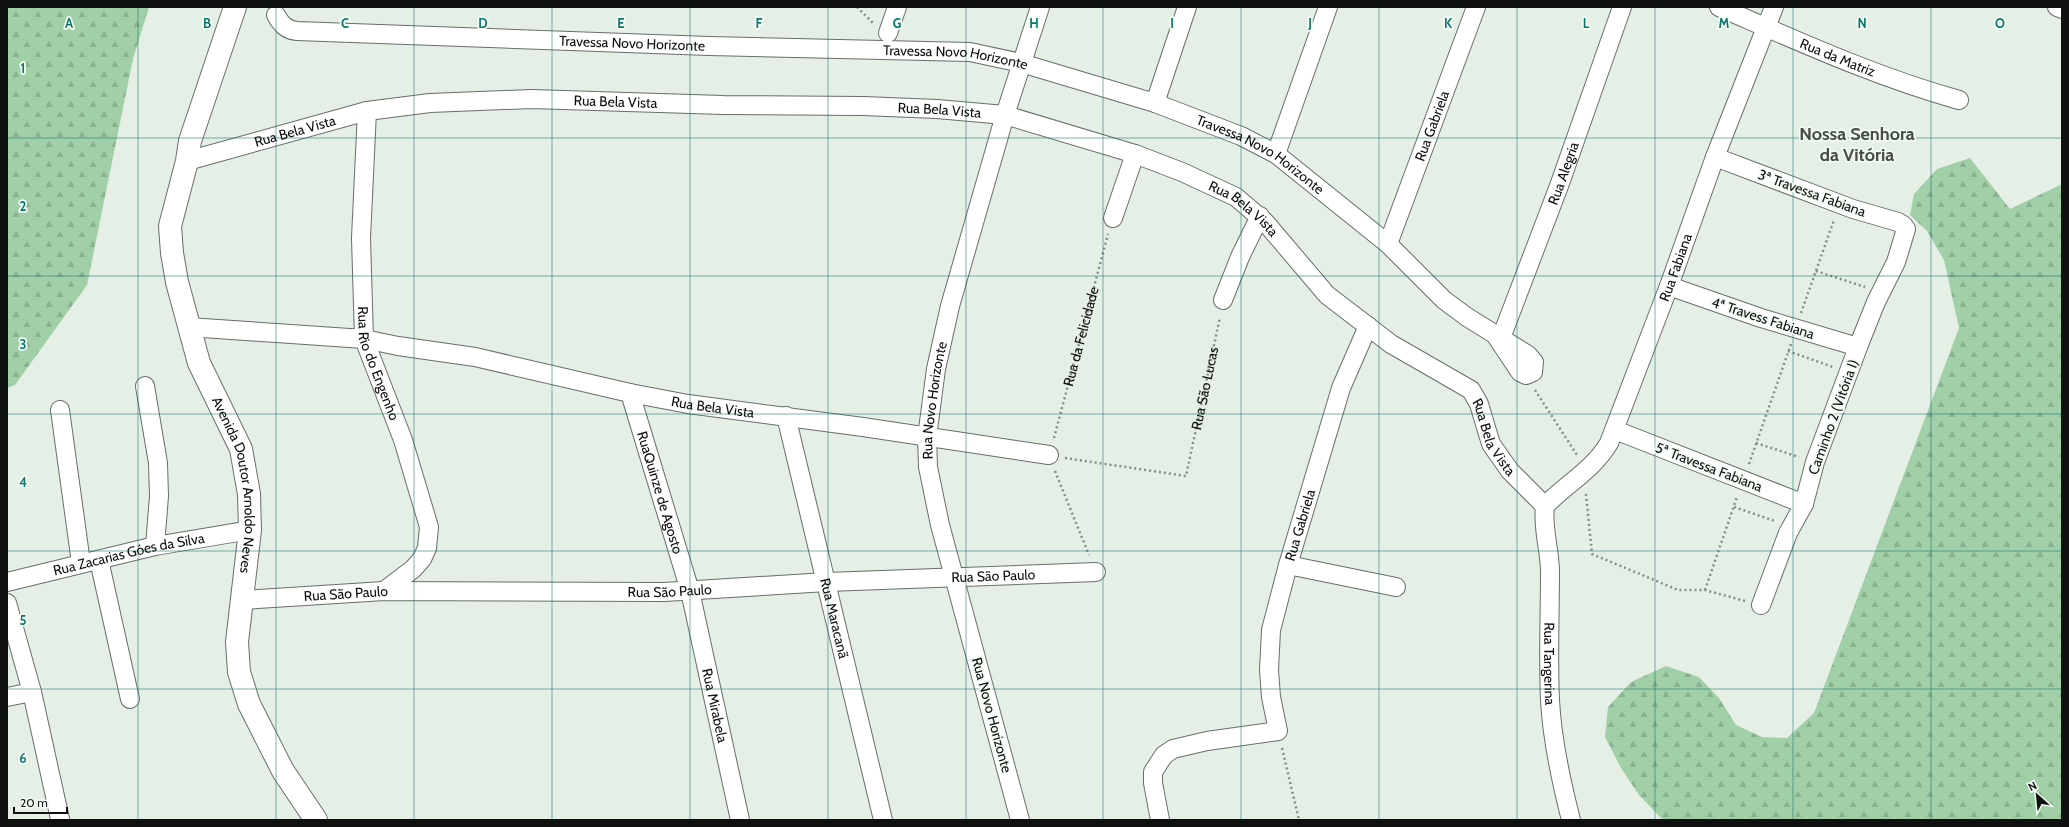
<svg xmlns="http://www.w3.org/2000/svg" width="2069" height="827" font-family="Cabin,sans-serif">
  <defs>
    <pattern id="forest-firs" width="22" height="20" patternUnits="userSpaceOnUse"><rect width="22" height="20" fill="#a1cfa7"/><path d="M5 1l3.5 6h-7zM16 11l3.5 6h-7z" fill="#89b18f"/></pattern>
  </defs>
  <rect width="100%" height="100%" fill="#e5efe6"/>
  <path fill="url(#forest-firs)" d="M7,7H149L133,59L87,285L15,385L7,388Z
    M1970,158L2010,209L2062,184V820H1663L1639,795L1621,768L1605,737L1608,707L1631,682L1666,666L1699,677L1719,698L1736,725L1762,737L1787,738L1814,713L1959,328L1944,260L1927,231L1910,215L1914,194L1937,169Z"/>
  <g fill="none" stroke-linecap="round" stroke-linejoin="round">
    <defs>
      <g id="minor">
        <path id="s3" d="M1719,7C1798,41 1876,77 1959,100"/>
        <path d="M2057,7L2062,9"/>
        <path id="s4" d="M276,15C281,24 286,30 297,31L709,46L970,52L1021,63L1155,103L1241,136L1276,154L1388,244L1444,300L1467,317L1528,355L1534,362L1533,372L1526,375L1520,372L1494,333"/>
        <path d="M888,33L897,7"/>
        <path d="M1155,103L1187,7"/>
        <path id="s5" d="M367,111L361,238L364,339L403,440L429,527L427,548L422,559L413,569L384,591"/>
        <path d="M1276,154L1328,7"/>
        <path d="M1715,157L1853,209L1898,222L1903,225L1906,229L1896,262L1876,302L1858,347L1815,462L1804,504L1788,533L1761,605"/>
        <path id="s6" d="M187,161L367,111L430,103L531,99L723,105L863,106L937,109L1005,115L1135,154L1182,172L1236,197L1265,222L1327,295L1391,344L1471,390L1479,404L1491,444L1510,471L1545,506"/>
        <path d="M1113,218L1135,154"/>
        <path id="s7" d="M1388,244L1476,7"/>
        <path d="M1669,286L1761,318L1858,347"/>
        <path d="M1223,300L1240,257L1260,216"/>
        <path id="s8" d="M188,327L364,339L398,346L475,357L630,393L688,404L863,427L1049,455"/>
        <path id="s9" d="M1501,338L1559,186L1622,7"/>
        <path d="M145,386L158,463L159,496L155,546"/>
        <path id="s10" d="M630,393L690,591L740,820"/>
        <path d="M60,410L81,563"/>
        <path id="s11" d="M786,416L883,820"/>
        <path d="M1615,430L1804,504"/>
        <path id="s12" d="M1545,506C1566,484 1593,470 1609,443L1669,286L1715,157L1774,7"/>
        <path id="s13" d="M1545,506C1542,528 1550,550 1550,572C1550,615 1548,657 1550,700C1552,741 1561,781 1571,820"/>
        <path d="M99,560L130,699"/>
        <path d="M1288,565L1396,587"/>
        <path id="s14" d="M7,582L155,546L250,530"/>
        <path id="s15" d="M242,600L384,591L664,592L827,582L1096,572"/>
        <path d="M7,603L32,692L7,697"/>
        <path d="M32,692L60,819"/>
        <path id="s16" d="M1020,820L940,525L928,467L927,437L936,369L950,306L1005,115L1040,7"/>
        <path id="s17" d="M1160,820L1153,783V772L1164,755L1173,749L1207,741L1278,731L1271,697L1269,670L1271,630L1288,565L1341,388L1368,326"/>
      </g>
      <g id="major">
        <path id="s18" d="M235,7L190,141L187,161L170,226L172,253L177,282L199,363L241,449L249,494L250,530L237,642L239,672L249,704L283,771L316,820"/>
      </g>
    </defs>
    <use href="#minor" stroke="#676f68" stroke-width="20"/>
    <use href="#major" stroke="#676f68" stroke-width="24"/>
    <g stroke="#868d87" stroke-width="2.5" stroke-dasharray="2 3" stroke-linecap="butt">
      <path d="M857,7L874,24"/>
      <path d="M1816,271L1865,287"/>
      <path d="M1801,313L1834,220"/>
      <path d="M1788,351L1833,367"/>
      <path d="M1535,390L1577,455"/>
      <path id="s1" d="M1054,438L1108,234"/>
      <path d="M1756,443L1799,457"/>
      <path id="s2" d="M1065,458L1186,476L1220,317"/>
      <path d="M1749,464L1791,344"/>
      <path d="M1055,471L1089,555"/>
      <path d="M1586,494L1592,554L1678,590H1705L1745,601"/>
      <path d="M1734,507L1775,521"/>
      <path d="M1705,590L1737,497"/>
      <path d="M1282,748L1299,820"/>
    </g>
    <use href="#minor" stroke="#fff" stroke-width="18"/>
    <use href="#major" stroke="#fff" stroke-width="22"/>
  </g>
  <path fill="none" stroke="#0f766e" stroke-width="1" stroke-opacity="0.55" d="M138,7V820M276,7V820M414,7V820M552,7V820M690,7V820M828,7V820M966,7V820M1103,7V820M1241,7V820M1379,7V820M1517,7V820M1655,7V820M1793,7V820M1931,7V820M7,138H2062M7,276H2062M7,414H2062M7,551H2062M7,689H2062"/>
  <g text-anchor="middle" stroke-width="3.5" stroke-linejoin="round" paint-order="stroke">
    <g font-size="14" fill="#0e110f" stroke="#f3fcf4">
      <text dy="5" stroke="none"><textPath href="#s4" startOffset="363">Travessa Novo Horizonte</textPath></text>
      <text dy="5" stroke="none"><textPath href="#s3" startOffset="129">Rua da Matriz</textPath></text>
      <text dy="5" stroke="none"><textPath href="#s4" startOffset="687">Travessa Novo Horizonte</textPath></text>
      <text dy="5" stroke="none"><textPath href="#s6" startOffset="436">Rua Bela Vista</textPath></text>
      <text dy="5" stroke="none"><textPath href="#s6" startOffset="760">Rua Bela Vista</textPath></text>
      <text dy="5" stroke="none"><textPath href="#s7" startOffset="126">Rua Gabriela</textPath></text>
      <text dy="5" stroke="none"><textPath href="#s6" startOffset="112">Rua Bela Vista</textPath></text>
      <text dy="5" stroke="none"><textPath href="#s4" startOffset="1011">Travessa Novo Horizonte</textPath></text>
      <text dy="5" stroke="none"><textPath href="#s9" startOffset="176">Rua Alegria</textPath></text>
      <text transform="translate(1812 193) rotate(20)" y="5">3ª Travessa Fabiana</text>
      <text dy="5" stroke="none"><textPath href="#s6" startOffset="1084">Rua Bela Vista</textPath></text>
      <text dy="5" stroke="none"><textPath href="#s12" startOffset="278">Rua Fabiana</textPath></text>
      <text transform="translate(1763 318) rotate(18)" y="5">4ª Travess Fabiana</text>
      <text dy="5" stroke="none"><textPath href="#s1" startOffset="105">Rua da Felicidade</textPath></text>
      <text dy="5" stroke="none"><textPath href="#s5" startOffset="255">Rua Rio do Engenho</textPath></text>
      <text dy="5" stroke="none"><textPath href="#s2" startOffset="212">Rua São Lucas</textPath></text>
      <text dy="5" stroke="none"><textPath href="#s16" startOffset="432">Rua Novo Horizonte</textPath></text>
      <text dy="5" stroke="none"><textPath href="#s8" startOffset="532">Rua Bela Vista</textPath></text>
      <text transform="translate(1833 417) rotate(-70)" y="5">Caminho 2 (Vitória I)</text>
      <text dy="5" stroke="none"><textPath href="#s6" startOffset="1431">Rua Bela Vista</textPath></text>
      <text transform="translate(1709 467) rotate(21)" y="5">5ª Travessa Fabiana</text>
      <text dy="5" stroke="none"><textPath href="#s18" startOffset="499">Avenida Doutor Arnoldo Neves</textPath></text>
      <text dy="5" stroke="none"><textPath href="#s10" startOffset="104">RuaQuinze de Agosto</textPath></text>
      <text dy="5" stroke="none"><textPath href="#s17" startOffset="397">Rua Gabriela</textPath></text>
      <text dy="5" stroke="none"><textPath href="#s14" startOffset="125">Rua Zacarias Góes da Silva</textPath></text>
      <text dy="5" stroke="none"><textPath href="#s15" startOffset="752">Rua São Paulo</textPath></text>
      <text dy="5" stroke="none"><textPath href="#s15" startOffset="428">Rua São Paulo</textPath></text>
      <text dy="5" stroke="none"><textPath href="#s15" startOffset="104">Rua São Paulo</textPath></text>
      <text dy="5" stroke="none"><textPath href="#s11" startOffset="208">Rua Maracanã</textPath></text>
      <text dy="5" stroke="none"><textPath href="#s13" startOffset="158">Rua Tangerina</textPath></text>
      <text dy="5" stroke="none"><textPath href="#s10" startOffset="324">Rua Mirabela</textPath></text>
      <text transform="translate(992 715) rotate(75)" y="5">Rua Novo Horizonte</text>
    </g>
    <g font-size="18" font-weight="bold" fill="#464d46" stroke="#f3fcf4">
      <text x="1857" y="140">Nossa Senhora<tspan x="1857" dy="21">da Vitória</tspan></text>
    </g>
  </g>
  <g font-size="13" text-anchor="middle" font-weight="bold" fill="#0f766e" stroke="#f3fcf4" stroke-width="3.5" stroke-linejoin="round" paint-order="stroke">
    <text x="69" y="28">A</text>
    <text x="207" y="28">B</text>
    <text x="345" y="28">C</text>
    <text x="483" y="28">D</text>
    <text x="621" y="28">E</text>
    <text x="759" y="28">F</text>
    <text x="897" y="28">G</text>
    <text x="1034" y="28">H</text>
    <text x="1172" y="28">I</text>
    <text x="1310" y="28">J</text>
    <text x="1448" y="28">K</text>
    <text x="1586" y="28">L</text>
    <text x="1724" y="28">M</text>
    <text x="1862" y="28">N</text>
    <text x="2000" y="28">O</text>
    <text x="23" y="73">1</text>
    <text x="23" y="211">2</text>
    <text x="23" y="349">3</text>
    <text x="23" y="487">4</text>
    <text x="23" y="625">5</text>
    <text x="23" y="763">6</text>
  </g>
  <rect width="2069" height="827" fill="none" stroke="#0e110f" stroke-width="16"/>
  <g transform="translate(2037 795) rotate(333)" stroke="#f3fcf4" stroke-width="3" paint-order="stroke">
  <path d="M0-3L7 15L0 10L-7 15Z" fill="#0e110f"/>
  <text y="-6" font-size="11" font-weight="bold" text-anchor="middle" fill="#0e110f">N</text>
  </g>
  <path d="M14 807v6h53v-6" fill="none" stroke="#0e110f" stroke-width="2"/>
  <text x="20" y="807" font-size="12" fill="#0e110f" stroke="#f3fcf4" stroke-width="3" paint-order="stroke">20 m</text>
</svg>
